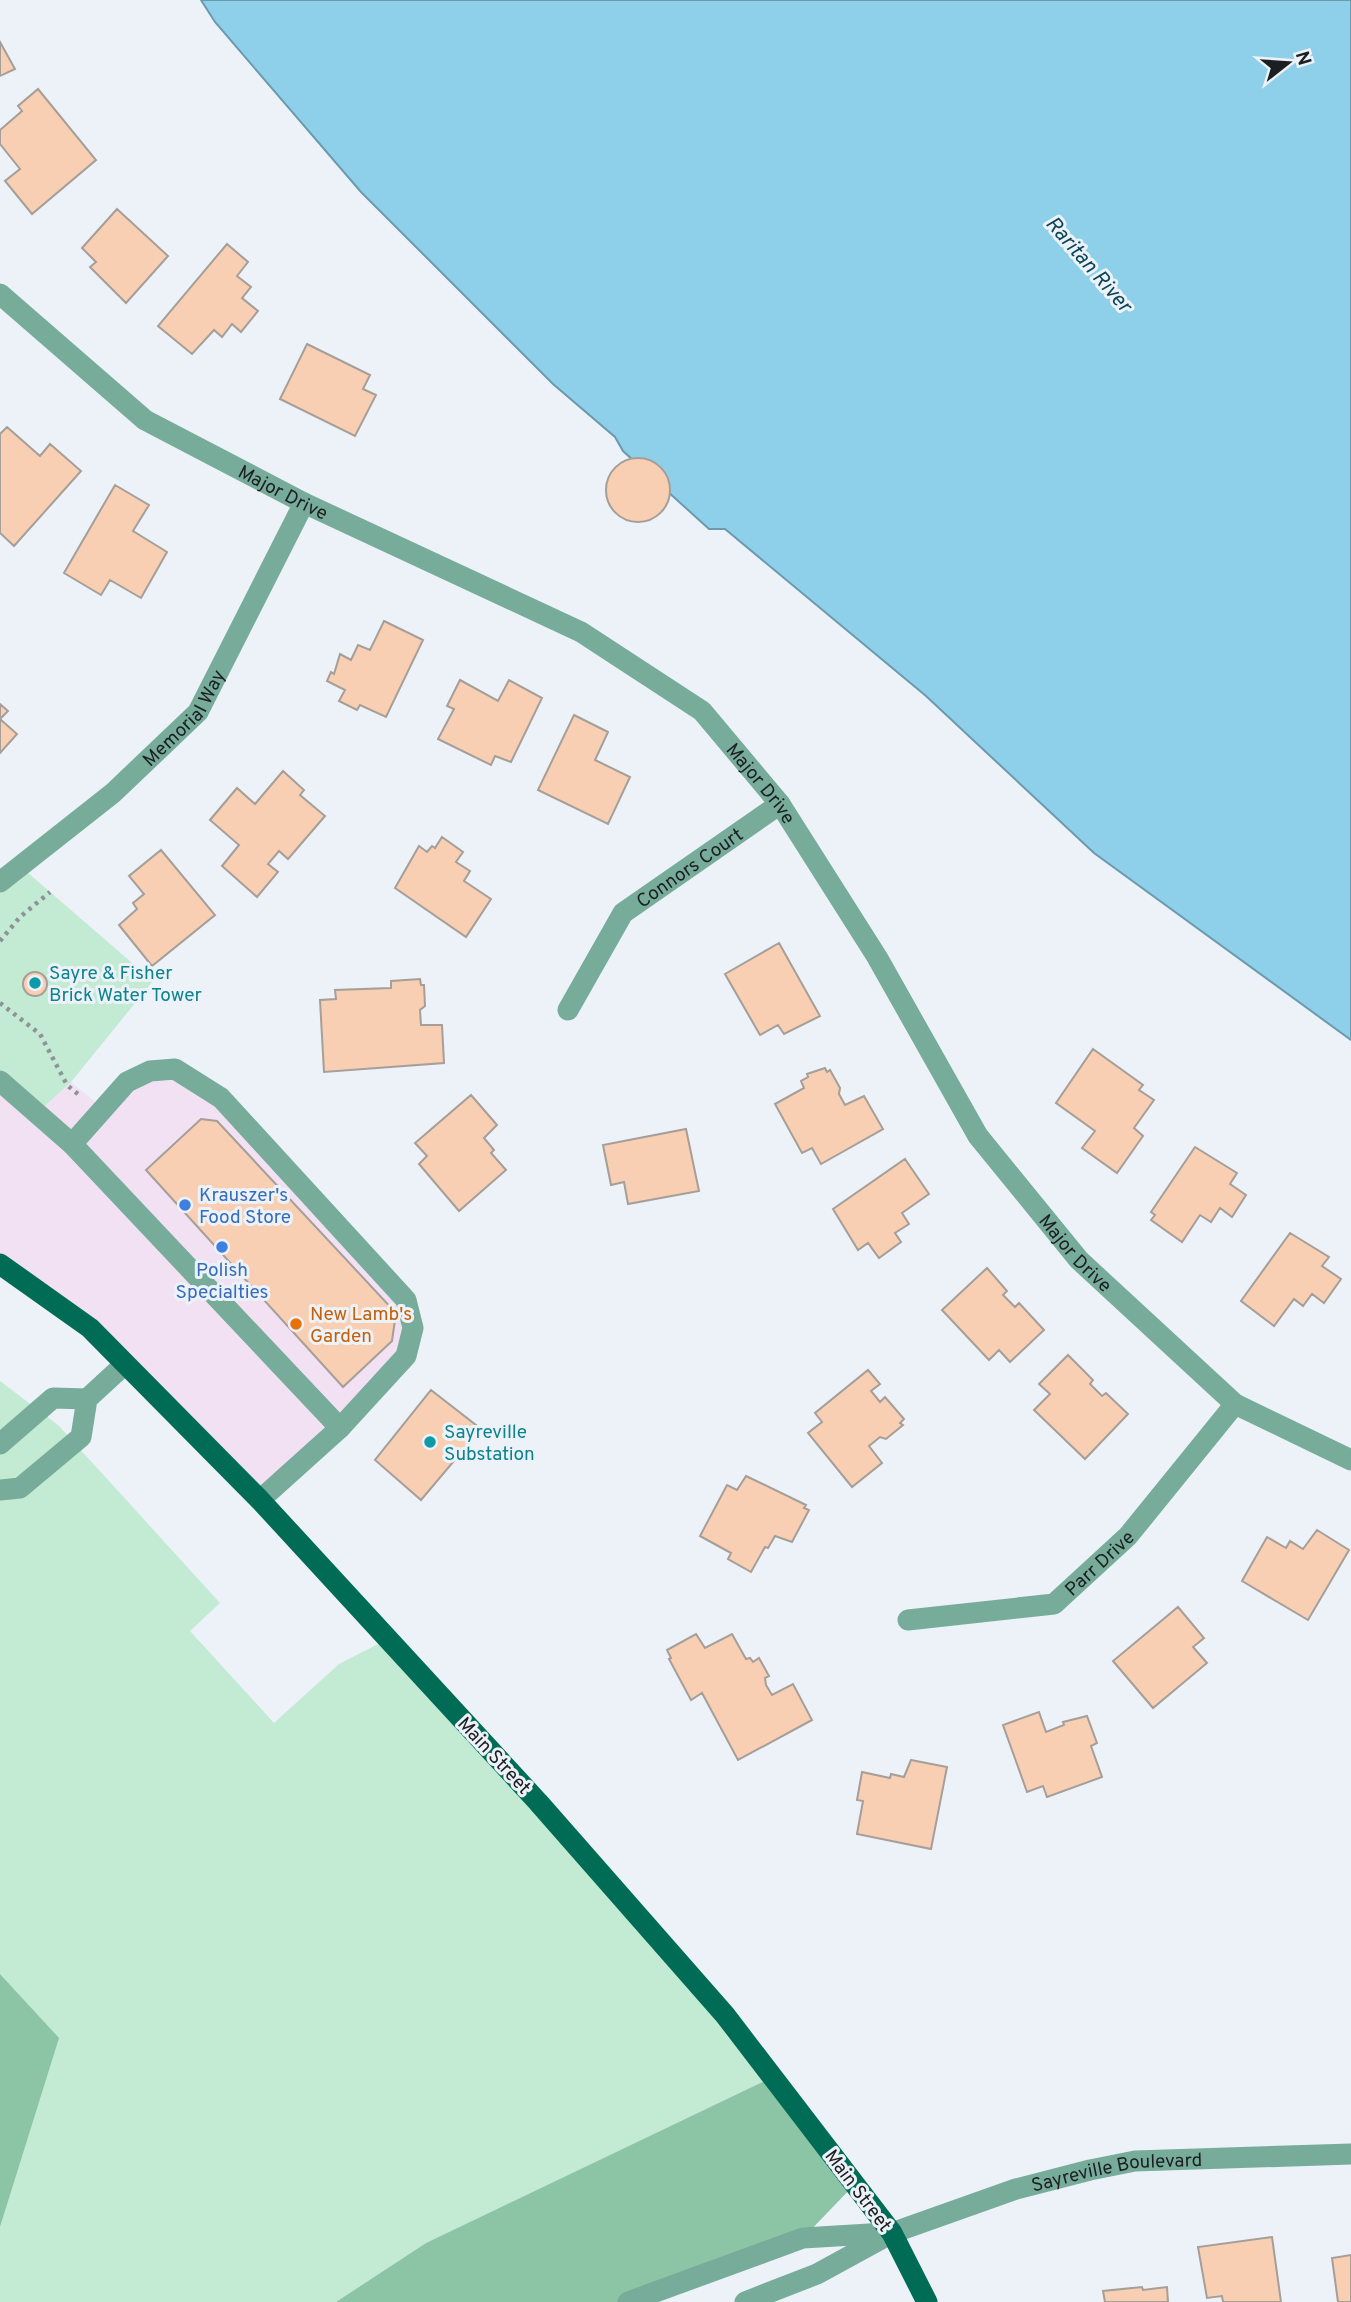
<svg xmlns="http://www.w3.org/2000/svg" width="1351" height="2302" font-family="Overpass,sans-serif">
  <rect width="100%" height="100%" fill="#ecf2f8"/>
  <path fill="#f1e1f3" d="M150,1071L221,1098L406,1300V1356L260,1500L90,1328L0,1264V1081L37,1112L71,1082L104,1109Z"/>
  <path fill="#c3ead3" d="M20,866L153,981L71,1082L38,1112L0,1081V882Z
    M0,1381L58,1425L220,1603L190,1631L274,1723L339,1664L388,1639L773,2077L426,2243L336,2302H0V2227L58,2038L0,1974Z"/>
  <path fill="#8bc5a5" d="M0,1974L59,2038L0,2227Z
    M773,2077L855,2184L803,2238L628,2302H336L426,2243Z"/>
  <path fill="#8ecfe9" stroke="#6c9aad" stroke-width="2" d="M201,0H1351V1040L1094,853L926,696L725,529H709L623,451L615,437L553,384L361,192L215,22Z"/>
  <path fill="#f8cfb2" stroke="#a59e99" stroke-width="2" d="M0,42L15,69L0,76Z
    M38,89L96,160L32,214L5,181L20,169L0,144V130L22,111L18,106Z
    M117,209L168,256L126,303L90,267L96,262L82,248Z
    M227,244L248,262L237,276L251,287L242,298L258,311L241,332L232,324L222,337L214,330L192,354L158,326Z
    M307,344L370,375L363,389L376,395L355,436L280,399Z
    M7,427L40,456L50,444L81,471L14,546L0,533V434Z
    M606 490a32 32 0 1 1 64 0a32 32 0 1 1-64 0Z
    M115,485L149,505L133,531L167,552L141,598L110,580L101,595L64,573Z
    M384,621L423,640L386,717L360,705L357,710L339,701L345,690L327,681L331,672L334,674L340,654L351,660L358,645L370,650Z
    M460,680L498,701L509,680L542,698L511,762L495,756L491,765L438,739L454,709L447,706Z
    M0,704L8,711L0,719L17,734L0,753Z
    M574,715L608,732L595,760L630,777L608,824L538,790Z
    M283,771L304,790L300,795L325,816L288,859L279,851L268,864L278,872L257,897L222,866L239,845L210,820L237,788L255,804Z
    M442,837L463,852L456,862L470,871L464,881L491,899L466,937L395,888L419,846L427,852L432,846L435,848Z
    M161,850L215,915L152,966L119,925L137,909L133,903L144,894L129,876Z
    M779,943L820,1016L784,1034L778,1025L760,1035L725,974Z
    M23 984a12 12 0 1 1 24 0a12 12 0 1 1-24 0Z
    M420,979L421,985H424L425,1006L420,1010L421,1025H442L444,1063L324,1072L320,1000L336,999L335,990L391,988V981Z
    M1093,1049L1143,1085L1139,1090L1154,1100L1134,1128L1143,1136L1117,1173L1082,1148L1095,1131L1056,1103Z
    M825,1068L827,1072L830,1070L840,1088L839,1094L845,1105L864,1096L883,1129L821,1164L812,1148L802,1153L775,1104L804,1088L801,1081L808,1077L807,1074Z
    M471,1095L497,1125L484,1138L494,1150L491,1153L506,1170L459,1211L419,1164L427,1156L415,1143Z
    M201,1119L217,1121L396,1313L392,1341L343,1387L146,1170Z
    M686,1129L699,1191L628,1204L624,1182L611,1185L603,1145Z
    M1195,1147L1237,1173L1230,1184L1246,1195L1232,1217L1220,1208L1211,1222L1200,1215L1182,1242L1151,1220L1155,1215L1151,1212Z
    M905,1159L929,1194L902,1213L909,1224L895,1233L901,1242L879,1258L868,1243L858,1250L833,1209Z
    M1290,1233L1329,1257L1322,1266L1341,1279L1324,1303L1312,1294L1303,1306L1294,1299L1274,1326L1241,1301Z
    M987,1268L1007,1291L1003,1295L1015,1307L1019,1303L1044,1330L1010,1362L999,1350L989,1360L942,1310Z
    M1068,1355L1093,1380L1090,1384L1102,1396L1106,1393L1128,1414L1085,1459L1034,1410L1050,1394L1039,1384Z
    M868,1370L880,1384L871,1391L880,1402L885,1397L904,1419L900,1423L903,1425L886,1439L880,1437L869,1446L882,1463L852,1487L808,1433L822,1422L815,1413Z
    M431,1390L481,1429L421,1500L375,1460Z
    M746,1476L806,1505L804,1508L809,1510L792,1542L775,1536L768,1548L765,1547L751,1572L728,1559L731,1553L700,1536L727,1485L737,1490Z
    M1317,1530L1349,1550L1308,1620L1242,1581L1267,1537L1286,1548L1290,1541L1303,1549Z
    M1178,1607L1204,1638L1193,1647L1207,1663L1153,1708L1113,1661Z
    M696,1634L705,1648L732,1634L746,1659L750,1658L753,1662L759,1658L769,1676L765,1678L766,1685L772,1695L793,1684L812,1720L738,1760L702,1693L691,1700L669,1659L671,1658L667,1650Z
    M1039,1712L1046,1732L1064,1725L1063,1722L1087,1716L1097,1743L1091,1746L1102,1777L1047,1797L1043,1786L1027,1792L1003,1725Z
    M911,1760L947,1767L931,1849L857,1834L863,1801L857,1800L862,1772L890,1778L891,1774L904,1777Z
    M1272,2237L1281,2302H1223L1222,2296L1207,2298L1198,2247Z
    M1351,2255V2302H1338L1332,2258Z
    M1142,2287L1143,2290L1167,2287L1168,2302H1105L1103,2291Z"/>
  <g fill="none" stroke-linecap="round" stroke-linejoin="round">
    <path stroke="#8e9397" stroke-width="4.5" stroke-dasharray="3.5 5" stroke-linecap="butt" d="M0,941L20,917L50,892
      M0,1003L40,1034L67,1085L79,1095"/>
    <g stroke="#77ac9a" stroke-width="21">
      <path id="s1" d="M0,294L145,420L304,503L581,632L702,711L780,804L877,957L978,1136L1079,1260L1235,1404L1351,1460"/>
      <path id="s2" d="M0,882L113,793L198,712L304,503"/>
      <path id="s3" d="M568,1010L623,913L780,804"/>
      <path d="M0,1081L72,1144L340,1428L260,1500"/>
      <path d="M72,1144L127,1082L150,1071L175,1069L221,1098L406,1300L413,1328L406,1356L340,1428"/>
      <path d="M0,1444L53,1398L87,1399"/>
      <path d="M0,1490L20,1488L81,1437L87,1399L125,1364"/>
      <path id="s4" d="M908,1620L1054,1604L1128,1536L1235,1404"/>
      <path d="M628,2302L803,2238L886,2233"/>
      <path id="s5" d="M745,2302L817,2274L892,2233L1016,2189L1090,2170L1135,2161L1351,2154"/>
    </g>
    <path stroke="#006c55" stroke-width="21" d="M0,1264L90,1328L260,1500L538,1802L725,2015L892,2233L927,2302"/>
  </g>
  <g fill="#0f9aa8" stroke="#ecf2f8" stroke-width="2.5">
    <circle cx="35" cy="983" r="7"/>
    <circle cx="430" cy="1442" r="7"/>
  </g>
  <g fill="#3f7fe0" stroke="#ecf2f8" stroke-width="2.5">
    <circle cx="185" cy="1205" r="7"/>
    <circle cx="222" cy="1247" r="7"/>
  </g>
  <circle fill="#e8710a" stroke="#ecf2f8" stroke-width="2.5" cx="296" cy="1324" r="7"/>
  <g text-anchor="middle" stroke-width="6" stroke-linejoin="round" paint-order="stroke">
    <g font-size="19" fill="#1c1f21" stroke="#ecf2f8">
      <text dy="7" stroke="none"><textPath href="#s1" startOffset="348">Major Drive</textPath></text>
      <text dy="7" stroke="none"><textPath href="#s2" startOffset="248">Memorial Way</textPath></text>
      <text dy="7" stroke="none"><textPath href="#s1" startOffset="915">Major Drive</textPath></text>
      <text dy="7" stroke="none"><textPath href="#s3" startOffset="192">Connors Court</textPath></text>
      <text dy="7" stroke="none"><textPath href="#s1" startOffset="1482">Major Drive</textPath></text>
      <text dy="7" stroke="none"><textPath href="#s4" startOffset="208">Parr Drive</textPath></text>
      <text transform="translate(495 1755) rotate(47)" y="7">Main Street</text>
      <text dy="7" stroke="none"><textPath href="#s5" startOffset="397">Sayreville Boulevard</textPath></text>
      <text transform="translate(859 2190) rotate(53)" y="7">Main Street</text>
    </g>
    <g font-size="19" fill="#0d838f" stroke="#ecf2f8" text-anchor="start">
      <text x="49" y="979">Sayre &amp; Fisher<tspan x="49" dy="22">Brick Water Tower</tspan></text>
      <text x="444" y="1438">Sayreville<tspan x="444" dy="22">Substation</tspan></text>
    </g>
    <g font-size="19" fill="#366cbe" stroke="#ecf2f8" text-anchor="start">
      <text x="199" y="1201">Krauszer's<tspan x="199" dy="22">Food Store</tspan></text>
      <text x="222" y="1276" text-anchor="middle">Polish<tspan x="222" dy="22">Specialties</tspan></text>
    </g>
    <g font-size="19" fill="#c56008" stroke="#ecf2f8" text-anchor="start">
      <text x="310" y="1320">New Lamb's<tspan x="310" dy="22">Garden</tspan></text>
    </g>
    <g font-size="21" font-style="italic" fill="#0c4558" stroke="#ecf2f8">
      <text transform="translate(1089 264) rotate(49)" y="7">Raritan River</text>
    </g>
  </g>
  <g transform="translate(1288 63) rotate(73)" stroke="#ecf2f8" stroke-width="5" paint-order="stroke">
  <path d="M0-5L12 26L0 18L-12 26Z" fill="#1c1f21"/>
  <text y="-10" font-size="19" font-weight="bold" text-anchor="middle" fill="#1c1f21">N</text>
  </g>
</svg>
